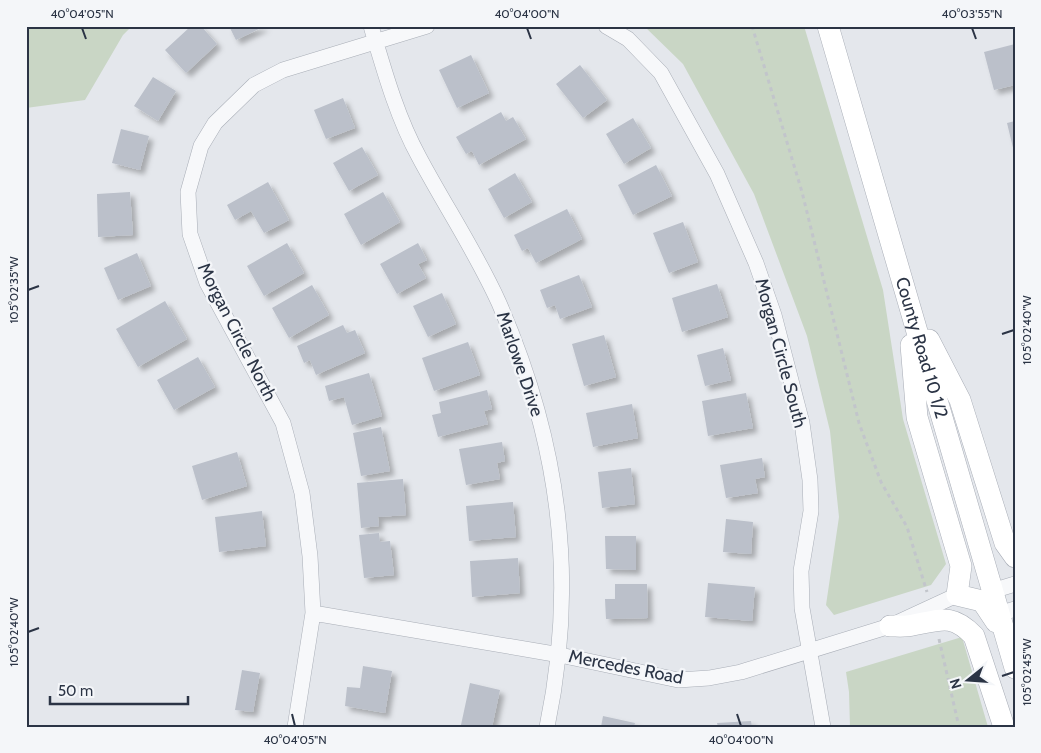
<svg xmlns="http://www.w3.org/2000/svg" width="1041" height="753" font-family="Cabin,sans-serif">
  <defs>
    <filter id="shadow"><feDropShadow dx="4.5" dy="4.5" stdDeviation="2.5" flood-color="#0004"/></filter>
  </defs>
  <rect width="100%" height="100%" fill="#e4e7ec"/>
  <path fill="#c9d6c5" d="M26,26H132L123,35L85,100L26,108Z
    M644,26H804L883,290L903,419L946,564L931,585L834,615L826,605L839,517L830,431L807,336L754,194L683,64Z
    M962,637L988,727H850L849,692L846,672Z"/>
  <path fill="#bbc0ca" filter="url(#shadow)" d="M191,26H201L217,44L186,73L165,50Z
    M229,26H265L236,40Z
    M1015,44V85L994,90L984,52Z
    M471,55L489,93L457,108L439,70Z
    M580,65L607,100L583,118L556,84Z
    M153,77L176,91L158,121L134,106Z
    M343,98L355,128L326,139L314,110Z
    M501,112L506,121L513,117L526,139L479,165L472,151L466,154L456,137Z
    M633,118L651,148L624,164L606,134Z
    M1015,121V152H1014L1007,123Z
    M121,129L149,136L140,170L112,163Z
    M362,147L378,175L349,191L333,163Z
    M656,165L672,196L633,215L618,185Z
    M515,173L532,202L504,218L488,189Z
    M268,182L289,220L264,233L251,211L235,220L227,205Z
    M130,192L133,235L98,237L97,194Z
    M383,192L400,222L361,245L344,214Z
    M567,209L582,239L536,263L528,248L522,251L514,235Z
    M683,222L698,262L669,273L653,233Z
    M287,243L304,273L264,296L247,266Z
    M418,243L427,260L418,264L426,278L397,294L380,264Z
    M137,253L151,286L118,300L104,268Z
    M579,275L592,307L560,319L555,305L547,308L540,290Z
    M717,284L728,317L682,332L672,298Z
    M312,285L329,315L289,338L272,308Z
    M442,293L456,324L428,337L413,306Z
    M165,301L187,339L138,367L116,329Z
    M343,325L347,333L355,330L365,353L316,375L310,360L304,363L297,346Z
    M604,335L616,377L584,386L572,344Z
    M468,342L480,375L434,391L422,358Z
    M723,348L731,380L705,386L697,355Z
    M198,357L215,387L174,410L157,380Z
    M369,373L382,416L352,425L344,397L329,401L325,386Z
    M487,390L492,409L484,411L488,424L438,437L432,415L441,413L439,402Z
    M746,393L753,428L708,436L702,401Z
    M632,404L638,438L593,447L586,413Z
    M381,427L390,471L361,476L353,433Z
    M502,442L505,461L497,463L500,479L466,485L459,449Z
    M237,452L247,486L202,500L192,466Z
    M762,458L765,477L755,479L758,493L726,498L720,465Z
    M631,468L635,504L602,508L598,472Z
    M403,479L406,515L378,517L379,526L361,528L357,483Z
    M513,502L516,537L469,541L466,506Z
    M262,511L266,546L219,552L215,517Z
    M726,519L753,522L751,554L723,552Z
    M379,533L380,542L390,541L394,575L364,578L359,535Z
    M605,536H636V570L606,569Z
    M518,558L520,593L472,597L470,561Z
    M708,583L755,587L752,621L705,617Z
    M615,584H647L648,618L606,619L605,599H615Z
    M363,666L392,671L385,713L345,706L347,687L360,688Z
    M242,670L260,673L253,712L235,710Z
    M470,683L500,690L492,727L461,725Z
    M603,716L635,723L634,727H601Z
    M751,721L752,727H718L717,723Z"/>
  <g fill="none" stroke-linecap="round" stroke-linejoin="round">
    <defs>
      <path id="street" d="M371,26C384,70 397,117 419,157C445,206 476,252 499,303C559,441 578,579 547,727
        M606,26L628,39L661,73L717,174L756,263L774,315L802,423L810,480L811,511L801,571L802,608L823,727
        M992,591L1015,584
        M313,613L560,655L678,680L709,678L741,672L890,626L957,595
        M999,614L1015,609
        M295,727L313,613L310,556L302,493L283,423L207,283L190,234L188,192L201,146L215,123L254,85L283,70L427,26"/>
      <g id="secondary">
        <path id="s1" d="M828,26L1015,668"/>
        <path d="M929,340L960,400L1005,543L1015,557"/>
        <path d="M911,345L917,417L961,566L957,595L982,601L996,622"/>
        <path d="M890,626C897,626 906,627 913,625C941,620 952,613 974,636L1004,727"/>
      </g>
    </defs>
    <use href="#street" stroke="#a9aeb7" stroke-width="16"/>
    <use href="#secondary" stroke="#a9aeb7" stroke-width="22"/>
    <path stroke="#c2c5cb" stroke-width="3" stroke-dasharray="4 4" stroke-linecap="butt" d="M752,26L802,192L859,423L881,482L907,527L927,592
      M939,639L959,727"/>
    <use href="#street" stroke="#f7f8fa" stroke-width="15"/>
    <use href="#secondary" stroke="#fff" stroke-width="21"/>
  </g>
  <path fill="none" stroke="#2b3445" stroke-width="2" d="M82,28L86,39M527,28L531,39M972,28L976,39M28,290L39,286M1002,334L1014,330M28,632L39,628M1002,676L1014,672M292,714L295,726M737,714L741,726"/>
  <g text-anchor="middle" stroke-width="4.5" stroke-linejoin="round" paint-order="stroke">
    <g font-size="18" fill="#2b3445" stroke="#f4f6f9">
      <text transform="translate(237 332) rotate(63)" y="6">Morgan Circle North</text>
      <text dy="6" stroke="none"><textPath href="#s1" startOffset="335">County Road 10 1/2</textPath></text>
      <text transform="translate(781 353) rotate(75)" y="6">Morgan Circle South</text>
      <text transform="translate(520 364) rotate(71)" y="6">Marlowe Drive</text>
      <text transform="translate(626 667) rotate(11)" y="6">Mercedes Road</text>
    </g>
  </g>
  <rect width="1041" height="753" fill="none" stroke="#f4f6f9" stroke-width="55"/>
  <g transform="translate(968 680) rotate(253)" stroke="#f4f6f9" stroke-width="4" paint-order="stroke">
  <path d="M0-4L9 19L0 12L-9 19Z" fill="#2b3445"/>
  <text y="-8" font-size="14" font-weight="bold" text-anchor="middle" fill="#2b3445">N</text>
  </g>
  <path d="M50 696v8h138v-8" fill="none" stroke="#2b3445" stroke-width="2.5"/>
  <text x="58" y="696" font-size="15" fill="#2b3445" stroke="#f4f6f9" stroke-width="4" paint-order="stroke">50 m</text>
  <rect x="28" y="28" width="986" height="698" fill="none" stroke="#2b3445" stroke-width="2"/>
  <g font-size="12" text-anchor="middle" fill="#2b3445">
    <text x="82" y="18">40°04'05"N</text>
    <text x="527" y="18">40°04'00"N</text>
    <text x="972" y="18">40°03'55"N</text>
    <text transform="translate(14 290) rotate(-90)" y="4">105°02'35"W</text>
    <text transform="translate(1027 330) rotate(-90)" y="4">105°02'40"W</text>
    <text transform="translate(14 632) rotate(-90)" y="4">105°02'40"W</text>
    <text transform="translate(1027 672) rotate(-90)" y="4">105°02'45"W</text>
    <text x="295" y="744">40°04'05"N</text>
    <text x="741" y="744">40°04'00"N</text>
  </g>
</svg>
